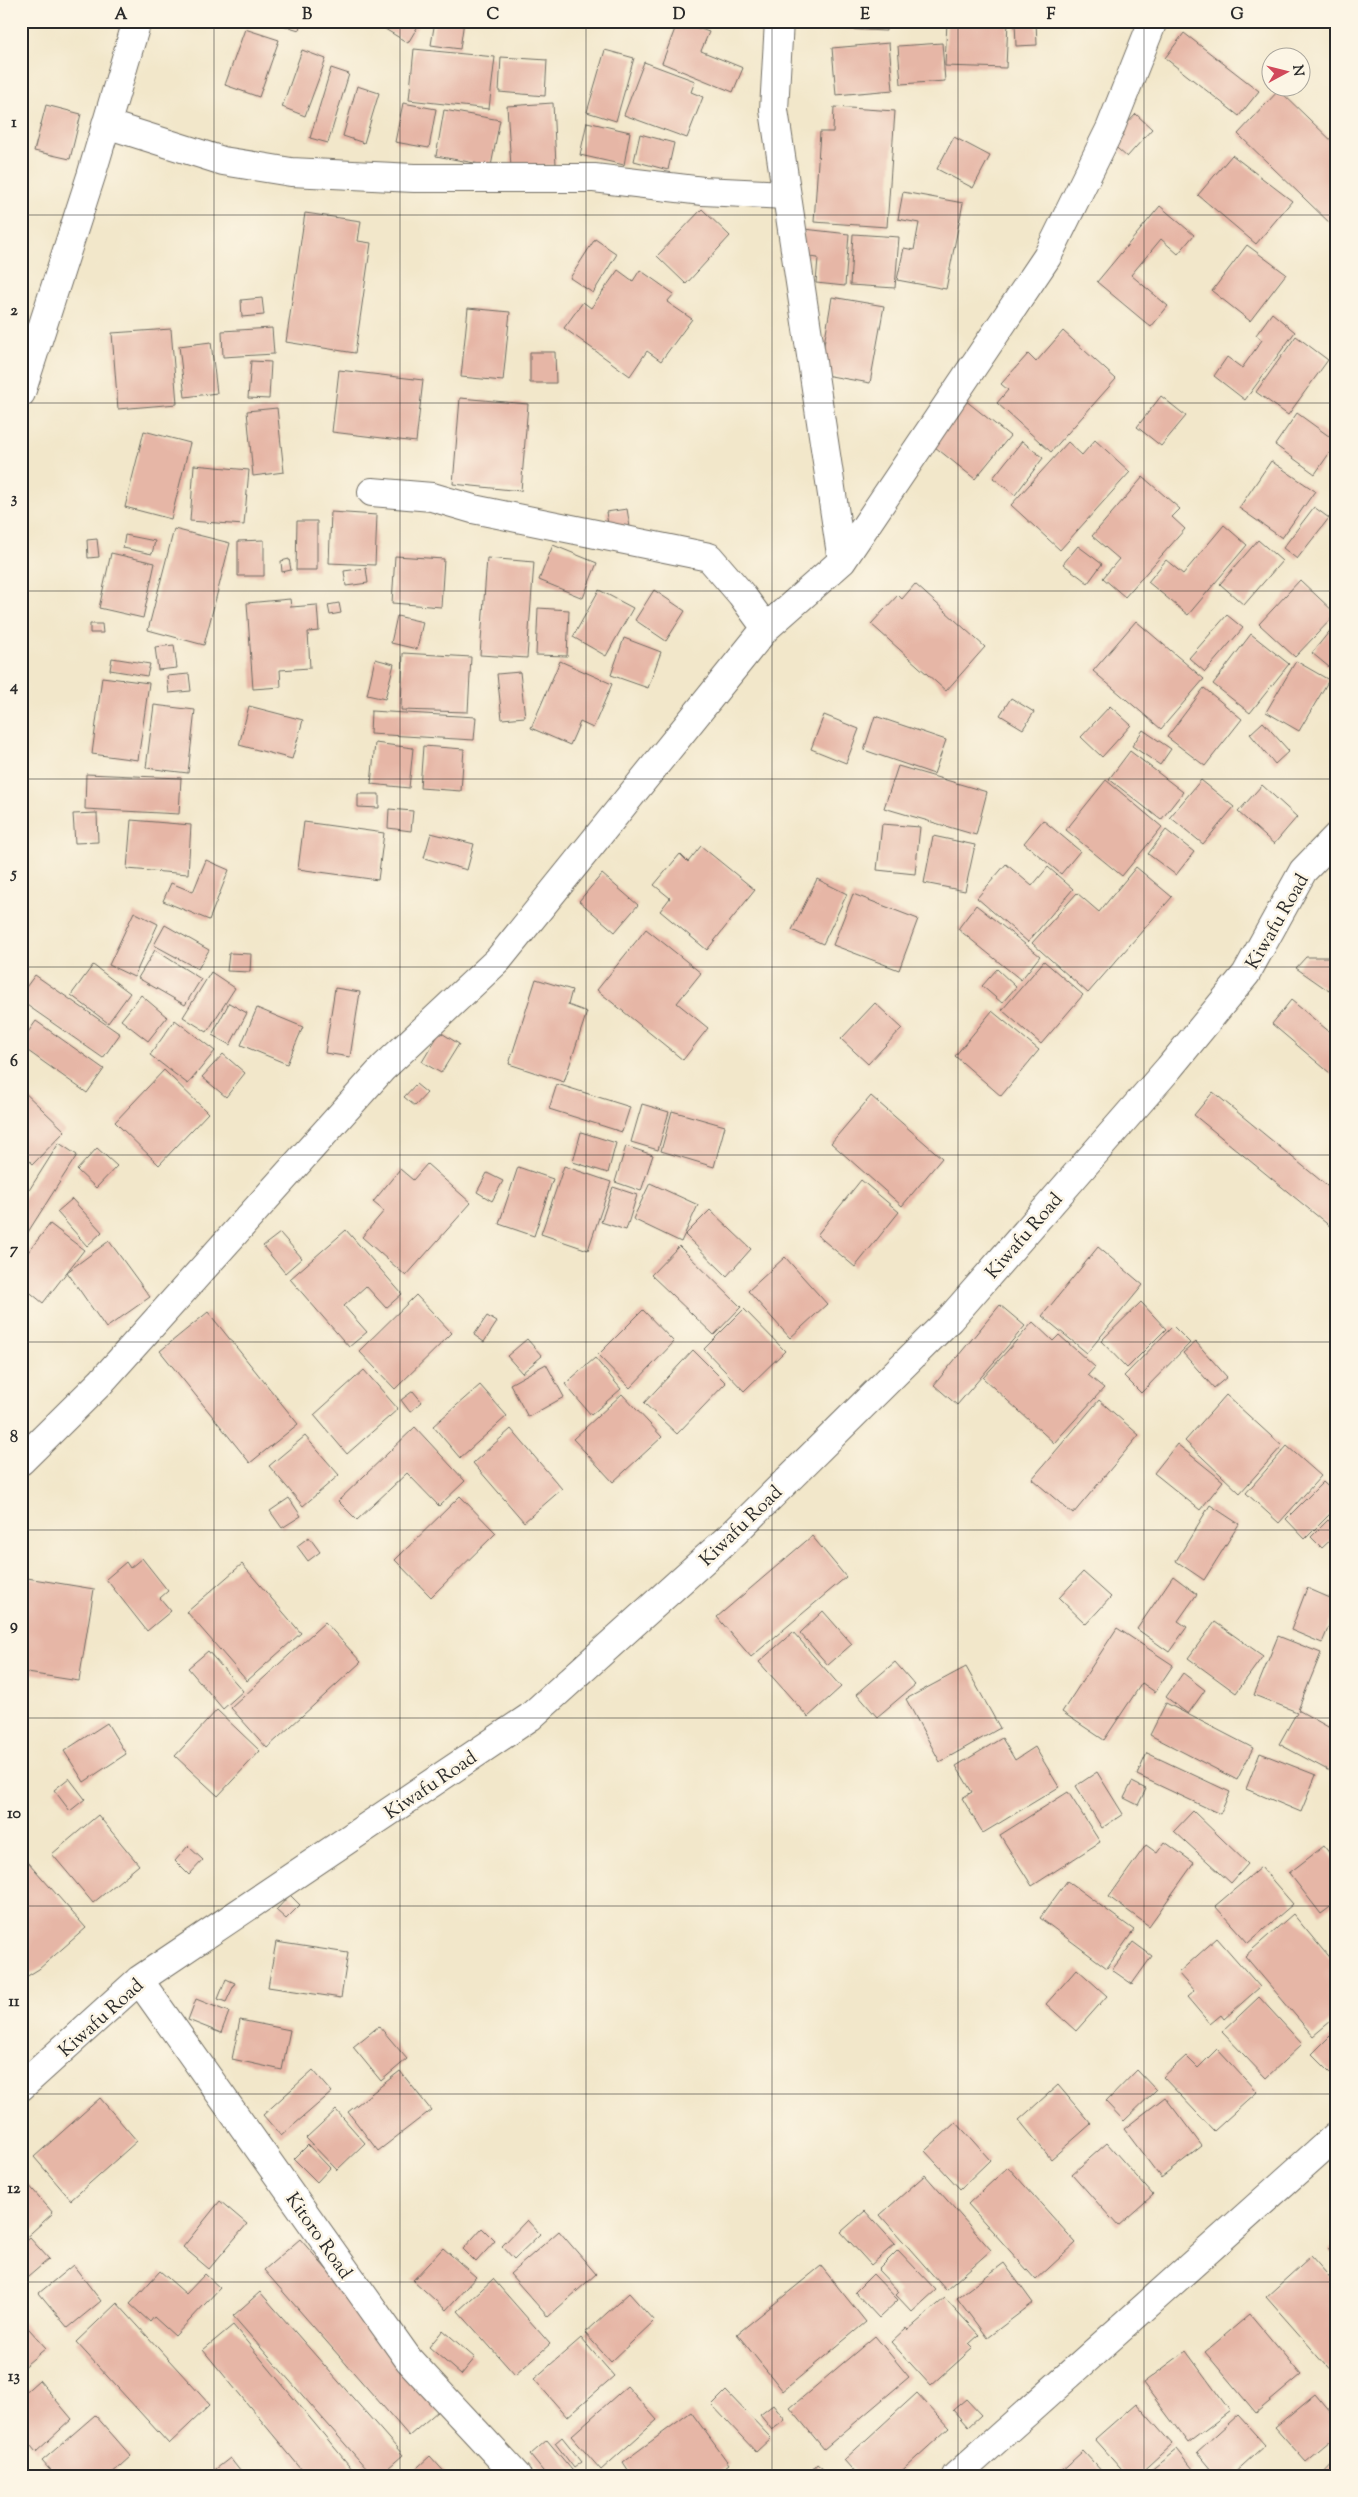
<svg xmlns="http://www.w3.org/2000/svg" width="1358" height="2497" font-family="'Sorts Mill Goudy',serif">
  <rect width="100%" height="100%" fill="#fcf5e5"/>
  <filter id="ink" filterUnits="userSpaceOnUse"><feTurbulence type="fractalNoise" baseFrequency=".02" numOctaves="2"/><feDisplacementMap in="SourceGraphic" scale="10" xChannelSelector="R" yChannelSelector="G"/><feConvolveMatrix kernelMatrix="1 2 1 2 8 2 1 2 1" color-interpolation-filters="sRGB"/></filter>
  <filter id="wash" filterUnits="userSpaceOnUse"><feTurbulence type="fractalNoise" baseFrequency=".0096" numOctaves="4" result="noise"/><feDisplacementMap in="SourceGraphic" scale="20" xChannelSelector="R" yChannelSelector="G"/><feGaussianBlur stdDeviation="1.12" result="paint"/><feColorMatrix in="noise" values="0 0 0 0 0 0 0 0 0 0 0 0 0 0 0 0 0 1.4 0 .05"/><feComposite in="paint" operator="in"/></filter>
  <g filter="url(#wash)">
    <rect width="100%" height="100%" fill="#f2e7ca"/>
    <g id="blocks">
      <path fill="#e6b6a6" d="M269,21H301L299,30Z
        M372,21H421L408,43Z
        M435,21H464L460,49L431,45Z
        M678,21L709,32L701,51L743,68L733,92L662,63Z
        M843,21H886V31L843,29Z
        M947,21H1008L1006,68L945,66Z
        M1015,21H1036L1037,45L1016,46Z
        M245,29L279,40L259,97L225,85Z
        M1184,33L1259,91L1239,116L1165,58Z
        M889,43L893,90L836,95L832,48Z
        M942,43L945,81L901,84L898,46Z
        M414,49L495,57L489,109L409,100Z
        M302,50L326,59L305,116L282,107Z
        M605,50L634,58L616,121L587,112Z
        M501,57L547,60L545,96L499,92Z
        M644,62L695,81L691,92L703,97L687,138L624,115Z
        M331,68L349,74L328,143L310,138Z
        M357,86L379,93L364,143L343,136Z
        M1279,90L1337,146V230L1238,134Z
        M403,103L436,109L429,148L395,142Z
        M553,103L556,165L511,167L507,106Z
        M46,105L81,114L70,159L34,151Z
        M834,107L895,111L887,227L814,222L820,132H833Z
        M444,110L500,120L491,166L436,156Z
        M1136,114L1152,129L1127,157L1110,142Z
        M587,122L630,132L624,165L580,155Z
        M640,134L674,143L668,170L634,161Z
        M954,137L990,156L973,188L937,169Z
        M1232,155L1292,201L1256,244L1198,195Z
        M903,192L963,203L946,289L897,280L904,248L914,250L919,223L898,219Z
        M1160,206L1194,235L1178,254L1161,239L1131,275L1168,306L1151,327L1097,282Z
        M702,209L730,236L686,284L657,256Z
        M305,213L361,221L358,241L371,243L355,353L286,342Z
        M804,229L849,234L845,286L816,283L818,258L801,256Z
        M853,234L899,237L895,288L850,285Z
        M595,239L617,254L593,293L570,278Z
        M1247,245L1286,274L1250,321L1212,291Z
        M618,270L633,281L640,270L674,294L667,302L692,319L661,361L647,351L630,376L564,328L583,302L591,308Z
        M832,297L884,306L870,383L819,374Z
        M262,298L264,315L242,317L241,300Z
        M468,308L510,312L503,381L461,377Z
        M1272,313L1295,332L1245,400L1214,376L1227,357L1242,368L1262,340L1256,335Z
        M272,328L274,354L223,357L222,331Z
        M171,329L177,404L118,409L112,333Z
        M1063,331L1116,379L1051,452L997,403L1008,390L1001,384L1028,354L1036,362Z
        M1296,336L1328,360L1288,415L1256,392Z
        M211,342L217,393L185,397L179,346Z
        M530,352H555L556,383H530Z
        M251,361L271,362L269,399L248,398Z
        M339,370L423,380L416,442L332,432Z
        M1161,396L1186,416L1161,446L1137,427Z
        M460,398L528,404L521,491L453,484Z
        M965,400L1010,436L975,479L930,443Z
        M277,408L284,472L253,476L247,411Z
        M1297,413L1337,442L1315,474L1275,445Z
        M144,431L190,443L171,519L125,507Z
        M1095,440L1130,472L1060,550L1011,505L1068,442L1082,455Z
        M1022,441L1043,458L1015,495L993,478Z
        M1271,461L1315,491L1282,538L1239,508Z
        M194,465L249,470L244,525L190,521Z
        M1143,477L1180,509L1172,517L1185,529L1125,597L1103,578L1119,559L1092,536Z
        M1314,507L1329,518L1297,559L1283,548Z
        M627,509L630,527L609,530L606,512Z
        M331,512L377,515L375,565L329,563Z
        M297,521H317V570H296Z
        M1224,525L1247,545L1188,615L1148,582L1166,560L1183,574Z
        M174,529L230,543L204,645L148,630Z
        M125,535L155,541L152,554L123,548Z
        M97,539L99,557L88,558L87,540Z
        M264,540V576H238V541Z
        M1258,540L1282,561L1244,605L1220,584Z
        M553,545L597,563L583,598L539,580Z
        M1078,546L1102,564L1088,583L1063,564Z
        M111,553L155,563L143,618L99,608Z
        M395,556L444,559L441,607L392,603Z
        M487,558L534,562L527,658L480,655Z
        M289,559L291,570L282,572L281,561Z
        M366,568L368,583L346,586L344,571Z
        M1300,580L1336,614L1295,657L1259,624Z
        M915,584L985,647L946,691L871,624L898,595L902,599Z
        M599,590L633,608L606,656L573,637Z
        M654,590L685,611L666,641L635,620Z
        M290,599L291,607L317,605L319,631L308,632L310,668L280,670L281,687L253,689L247,603Z
        M339,603L341,613L330,615L328,605Z
        M538,608L569,610L567,656L536,655Z
        M1227,615L1243,628L1205,672L1189,658Z
        M397,616L423,622L417,649L391,643Z
        M1136,621L1204,679L1161,729L1093,671Z
        M1337,622V669L1335,672L1312,653Z
        M90,624H102L103,633H90Z
        M1251,634L1289,664L1250,713L1213,684Z
        M624,638L661,652L648,688L611,675Z
        M174,645L177,668L158,670L155,647Z
        M403,653L471,657L468,712L401,710Z
        M112,658L150,664L147,676L110,670Z
        M375,659L394,664L385,699L367,695Z
        M560,661L612,684L593,728L580,722L570,745L531,728Z
        M1296,661L1329,680L1299,731L1266,712Z
        M520,672L525,717L502,719L497,674Z
        M189,674L191,691L169,693L167,676Z
        M102,677L149,683L138,760L92,754Z
        M1204,688L1242,719L1205,766L1167,737Z
        M1011,698L1034,712L1023,729L1000,715Z
        M154,705L195,710L188,773L146,768Z
        M249,706L303,720L292,759L239,745Z
        M1110,706L1131,725L1102,757L1081,737Z
        M371,711L476,717L474,740L370,734Z
        M824,715L859,729L846,763L811,749Z
        M875,716L946,740L934,774L864,750Z
        M1263,722L1289,751L1275,764L1250,734Z
        M1143,730L1171,749L1160,765L1132,746Z
        M375,743L413,748L409,788L371,784Z
        M423,746L464,749L461,791L420,788Z
        M1130,751L1183,792L1161,820L1109,779Z
        M898,766L987,792L976,835L884,808Z
        M86,774L181,778L179,814L85,809Z
        M1106,780L1162,827L1122,876L1066,830Z
        M1201,780L1234,807L1203,844L1170,817Z
        M1262,785L1297,817L1274,844L1238,812Z
        M358,794H379V808L358,807Z
        M389,809L413,811L411,831L388,828Z
        M97,813L98,842L75,843L73,814Z
        M131,820L191,825L188,874L127,869Z
        M1043,820L1080,851L1061,874L1024,843Z
        M304,822L384,833L378,880L298,869Z
        M882,824L920,827L915,874L877,870Z
        M1166,830L1194,852L1176,875L1148,854Z
        M431,833L474,844L467,870L424,858Z
        M933,836L975,845L965,891L924,883Z
        M701,846L755,890L707,950L660,911L670,898L654,885L680,854L688,862Z
        M206,860L229,870L209,920L163,901L171,883L193,892Z
        M1006,864L1032,886L1048,867L1073,889L1028,942L977,898Z
        M1136,867L1172,897L1088,993L1032,943L1077,893L1099,912Z
        M602,874L638,905L615,932L579,901Z
        M817,879L847,894L823,944L792,930Z
        M853,894L918,919L899,970L833,945Z
        M976,905L1040,956L1021,980L958,929Z
        M134,912L158,924L134,977L109,965Z
        M165,925L209,950L198,969L154,945Z
        M646,929L701,973L677,1003L708,1028L683,1060L597,990Z
        M155,950L201,979L185,1005L138,978Z
        M229,953L251,954L250,972L227,971Z
        M1306,957H1328L1337,966V984L1329,991L1296,968Z
        M1044,961L1083,995L1041,1044L1002,1010Z
        M93,965L130,993L108,1023L71,995Z
        M997,969L1016,987L1002,1003L982,986Z
        M211,972L235,988L207,1032L183,1017Z
        M35,975L120,1034L103,1058L21,1001V994Z
        M536,979L572,990L568,1005L587,1012L564,1082L509,1064Z
        M335,988L360,992L350,1057L325,1053Z
        M141,995L167,1017L148,1041L121,1020Z
        M1291,1000L1337,1038V1079L1272,1024Z
        M229,1003L247,1013L230,1045L212,1035Z
        M875,1003L902,1028L868,1064L841,1039Z
        M257,1008L303,1027L287,1064L241,1045Z
        M992,1011L1039,1050L1001,1096L955,1056Z
        M175,1020L215,1051L188,1084L150,1055Z
        M36,1021L104,1069L87,1093L21,1046V1042Z
        M440,1032L459,1044L441,1073L422,1062Z
        M223,1054L245,1073L226,1097L202,1077Z
        M164,1070L208,1113L159,1165L115,1122Z
        M416,1084L427,1093L415,1106L404,1097Z
        M557,1084L630,1107L622,1132L549,1109Z
        M21,1089L65,1131L33,1164L21,1153Z
        M1213,1092L1337,1194V1232L1194,1115Z
        M871,1096L942,1158L902,1206L831,1143Z
        M642,1104L669,1112L658,1150L631,1142Z
        M672,1111L725,1126L714,1167L661,1151Z
        M581,1132L616,1143L608,1173L573,1162Z
        M59,1143L77,1155L21,1243V1203Z
        M626,1146L653,1155L641,1191L615,1182Z
        M97,1148L117,1166L96,1188L77,1170Z
        M427,1164L471,1203L406,1276L362,1237L384,1211L373,1202L400,1169L413,1180Z
        M564,1166L611,1182L588,1250L541,1234Z
        M518,1167L553,1179L534,1236L499,1224Z
        M487,1173L503,1181L492,1201L477,1192Z
        M861,1180L899,1212L855,1267L817,1235Z
        M650,1183L698,1205L681,1242L633,1219Z
        M613,1187L637,1195L626,1230L601,1222Z
        M72,1199L102,1232L87,1246L57,1212Z
        M710,1210L751,1249L727,1276L685,1235Z
        M50,1224L84,1250L43,1303L21,1285V1261Z
        M346,1230L402,1294L386,1308L366,1286L344,1306L367,1332L349,1347L290,1279Z
        M280,1233L302,1258L285,1273L263,1246Z
        M109,1241L150,1297L106,1328L67,1272Z
        M679,1246L741,1307L714,1335L651,1275Z
        M1098,1247L1143,1285L1087,1353L1042,1316Z
        M785,1257L827,1304L790,1338L748,1291Z
        M416,1295L452,1333L395,1389L359,1351Z
        M1141,1302L1166,1329L1127,1368L1101,1341Z
        M1000,1305L1025,1326L957,1405L934,1385Z
        M744,1309L785,1351L744,1391L704,1349Z
        M643,1310L674,1342L630,1388L598,1355Z
        M208,1312L298,1424L250,1463L160,1351Z
        M487,1316L497,1322L484,1342L474,1335Z
        M1033,1322L1053,1341L1059,1335L1095,1367L1088,1375L1104,1388L1054,1443L983,1378Z
        M1173,1326L1190,1343L1141,1393L1124,1376Z
        M527,1339L542,1356L522,1373L507,1356Z
        M1196,1342L1227,1377L1214,1388L1183,1353Z
        M693,1350L726,1383L677,1434L644,1403Z
        M595,1358L621,1389L591,1415L565,1384Z
        M546,1364L564,1397L528,1417L510,1384Z
        M364,1370L398,1409L347,1454L314,1415Z
        M480,1385L507,1416L460,1458L433,1426Z
        M413,1391L422,1402L410,1412L401,1400Z
        M622,1394L662,1437L613,1482L573,1439Z
        M1226,1395L1282,1446L1240,1493L1185,1441Z
        M1099,1400L1139,1435L1073,1514L1032,1479Z
        M415,1427L465,1481L439,1506L407,1473L357,1520L338,1501Z
        M511,1429L562,1489L524,1522L473,1463Z
        M305,1436L339,1475L303,1506L269,1466Z
        M1177,1444L1223,1481L1200,1510L1154,1473Z
        M1287,1446L1321,1476L1279,1523L1246,1493Z
        M1323,1482L1337,1495V1507L1305,1539L1286,1519Z
        M460,1496L496,1533L431,1597L395,1560Z
        M289,1498L301,1516L282,1528L270,1511Z
        M1210,1505L1239,1524L1204,1580L1176,1561Z
        M1328,1520L1337,1529V1534L1322,1548L1311,1537Z
        M812,1536L846,1577L751,1657L717,1617Z
        M309,1537L320,1552L308,1561L297,1546Z
        M142,1558L168,1591L160,1598L171,1611L147,1631L106,1579L126,1562L130,1568Z
        M242,1564L301,1633L247,1681L187,1612Z
        M1083,1572L1111,1597L1086,1624L1059,1598Z
        M1173,1576L1197,1594L1178,1621L1187,1627L1169,1652L1137,1629Z
        M21,1577L94,1589L79,1681L21,1672Z
        M1307,1588L1337,1601V1607L1322,1643L1291,1630Z
        M823,1611L852,1644L828,1665L800,1633Z
        M325,1622L361,1662L267,1748L231,1708Z
        M1215,1622L1263,1656L1236,1693L1188,1658Z
        M1117,1628L1173,1665L1155,1692L1142,1683L1104,1740L1062,1712Z
        M793,1632L841,1687L808,1717L759,1662Z
        M1278,1636L1321,1653L1298,1710L1337,1732V1775L1279,1744L1297,1712L1254,1695Z
        M208,1651L243,1691L223,1709L188,1668Z
        M895,1662L915,1685L877,1717L857,1694Z
        M966,1667L1000,1728L940,1762L906,1699Z
        M1183,1673L1205,1690L1188,1714L1166,1697Z
        M1166,1703L1253,1748L1237,1780L1150,1735Z
        M217,1710L260,1751L218,1796L175,1756Z
        M107,1723L126,1754L84,1782L64,1751Z
        M1002,1738L1015,1760L1035,1747L1059,1787L983,1833L962,1798L972,1792L956,1766Z
        M1147,1753L1230,1792L1220,1814L1137,1775Z
        M1260,1753L1316,1775L1301,1812L1246,1789Z
        M1097,1772L1123,1814L1102,1828L1076,1786Z
        M69,1778L85,1799L70,1811L54,1790Z
        M1132,1782L1146,1789L1138,1805L1124,1798Z
        M1068,1792L1100,1842L1032,1886L1000,1835Z
        M1193,1811L1248,1864L1231,1883L1174,1831Z
        M98,1815L139,1865L93,1903L52,1854Z
        M1165,1842L1194,1863L1149,1926L1109,1897L1146,1845L1157,1853Z
        M188,1846L203,1860L189,1875L175,1861Z
        M1324,1846L1337,1863V1902L1321,1914L1289,1873Z
        M21,1854L86,1928L39,1969L21,1980Z
        M1261,1867L1293,1904L1248,1943L1215,1906Z
        M1067,1881L1134,1930L1107,1968L1040,1918Z
        M290,1895L300,1905L286,1919L276,1910Z
        M1293,1914L1337,1967V2016L1313,2036L1245,1956Z
        M1217,1938L1260,1987L1224,2019L1221,2015L1210,2024L1187,1997L1194,1991L1178,1973Z
        M276,1942L348,1953L341,1998L268,1987Z
        M1133,1942L1152,1956L1132,1984L1112,1970Z
        M1077,1969L1107,1996L1076,2031L1046,2004Z
        M226,1979L235,1983L226,2002L218,1999Z
        M1259,1997L1302,2044L1266,2078L1222,2032Z
        M196,1999L229,2012L221,2033L188,2020Z
        M240,2020L290,2030L282,2070L232,2059Z
        M379,2026L407,2059L381,2081L353,2047Z
        M1330,2036L1337,2042V2069L1332,2074L1312,2054Z
        M1217,2049L1257,2092L1214,2131L1163,2077L1186,2056L1198,2068Z
        M313,2070L332,2092L281,2136L263,2115Z
        M1137,2070L1156,2090L1124,2121L1106,2102Z
        M400,2071L431,2110L378,2151L348,2112Z
        M1058,2085L1091,2124L1051,2159L1019,2120Z
        M1165,2097L1202,2146L1161,2178L1124,2129Z
        M100,2098L137,2141L71,2200L34,2157Z
        M336,2110L365,2143L337,2170L306,2138Z
        M956,2122L990,2160L960,2189L925,2151Z
        M1107,2143L1153,2195L1118,2226L1072,2174Z
        M308,2145L330,2168L317,2182L294,2159Z
        M1008,2167L1076,2243L1036,2280L968,2204Z
        M925,2175L991,2250L946,2290L880,2215Z
        M21,2176L53,2213L21,2242Z
        M220,2201L247,2224L209,2269L183,2247Z
        M865,2211L895,2244L871,2265L841,2232Z
        M527,2220L540,2234L514,2259L502,2246Z
        M482,2228L495,2241L476,2262L463,2249Z
        M559,2231L596,2274L548,2317L510,2274Z
        M30,2238L49,2259L21,2283V2246Z
        M300,2239L445,2405L409,2436L264,2270Z
        M1337,2243V2260L1329,2249Z
        M443,2248L476,2277L446,2310L413,2280Z
        M898,2250L936,2290L912,2312L896,2295L899,2292L878,2270Z
        M1311,2256L1335,2283L1337,2281V2371L1334,2374L1266,2297Z
        M1004,2263L1033,2303L987,2338L957,2298Z
        M73,2265L101,2301L68,2328L39,2293Z
        M821,2266L866,2322L783,2391L737,2334Z
        M160,2271L186,2294L205,2274L220,2288L175,2336L154,2317L150,2322L130,2304Z
        M873,2274L898,2300L879,2318L855,2292Z
        M493,2279L550,2344L515,2375L458,2311Z
        M260,2292L403,2455L379,2476H373L233,2316Z
        M629,2293L654,2321L611,2362L585,2333Z
        M945,2298L979,2335L969,2344L973,2348L931,2386L891,2342L906,2328L908,2330Z
        M117,2303L210,2405L169,2444L76,2342Z
        M1250,2314L1301,2375L1256,2413L1205,2352Z
        M21,2320L46,2348L21,2369Z
        M233,2325L358,2476H307L203,2350Z
        M443,2330L475,2358L461,2375L429,2347Z
        M875,2336L909,2377L824,2449L790,2408Z
        M581,2338L614,2376L567,2417L534,2379Z
        M1186,2351L1230,2411L1188,2443L1143,2383Z
        M39,2380L72,2419L36,2452L21,2434V2396Z
        M627,2386L657,2420L601,2470L571,2436Z
        M726,2391L771,2438L756,2452L712,2405Z
        M917,2393L949,2428L896,2476H858L844,2460Z
        M1315,2394L1337,2420V2436L1306,2462L1275,2427Z
        M966,2399L981,2415L968,2427L953,2410Z
        M1136,2403L1172,2444L1137,2476H1128L1095,2439Z
        M773,2405L785,2420L772,2430L760,2415Z
        M691,2412L729,2464L713,2476H632L623,2462Z
        M95,2415L131,2456L109,2476H55L42,2461Z
        M1238,2415L1265,2445L1231,2476H1217L1197,2452Z
        M562,2437L582,2462L574,2468L555,2443Z
        M547,2440L577,2476H547L530,2455Z
        M1177,2449L1193,2469L1185,2476H1144Z
        M1083,2451L1106,2476H1056Z
        M430,2456L448,2476H408Z
        M230,2458L244,2476H207Z
        M1337,2459V2476H1321Z
        M817,2464L831,2476L808,2475Z
        M796,2471L800,2476H790Z"/>
    </g>
  </g>
  <g filter="url(#ink)">
    <use href="#blocks" fill-opacity="0" stroke="#716d63" stroke-width="1"/>
    <g fill="none" stroke-linecap="round" stroke-linejoin="round">
      <defs>
        <path id="minor" d="M779,21L774,110L842,561
          M106,124L223,161L291,172L414,178H594L703,191L785,195
          M21,393L91,176L137,21
          M372,492L432,497L473,509L709,557L741,594L766,628
          M21,1461L101,1382L383,1068L498,960L766,628L842,561L1047,257L1110,129L1153,21
          M139,1980L409,2360L517,2476
          M21,2087L139,1980L530,1717L735,1532L950,1319L1169,1068L1246,974L1303,871L1337,836
          M956,2476L1337,2135"/>
      </defs>
      <use href="#minor" stroke="#716d63" stroke-width="30"/>
      <use href="#minor" stroke="#fff" stroke-width="28"/>
    </g>
  </g>
  <path fill="none" stroke="#2b2b2b" stroke-width="1" stroke-opacity="0.55" d="M214,21V2476M400,21V2476M586,21V2476M772,21V2476M958,21V2476M1144,21V2476M21,215H1337M21,403H1337M21,591H1337M21,779H1337M21,967H1337M21,1155H1337M21,1342H1337M21,1530H1337M21,1718H1337M21,1906H1337M21,2094H1337M21,2282H1337"/>
  <g text-anchor="middle" stroke-width="5" stroke-linejoin="round" paint-order="stroke">
    <g font-size="19" fill="#2b2b2b" stroke="#fcf5e5">
      <text transform="translate(1276 921) rotate(-60)" y="7">Kiwafu Road</text>
      <text transform="translate(1023 1235) rotate(-49)" y="7">Kiwafu Road</text>
      <text transform="translate(740 1525) rotate(-44)" y="7">Kiwafu Road</text>
      <text transform="translate(430 1784) rotate(-34)" y="7">Kiwafu Road</text>
      <text transform="translate(100 2017) rotate(-42)" y="7">Kiwafu Road</text>
      <text transform="translate(320 2235) rotate(55)" y="7">Kitoro Road</text>
    </g>
  </g>
  <rect width="1358" height="2497" fill="none" stroke="#fcf5e5" stroke-width="55"/>
  <g transform="translate(1286 72) rotate(83)"><circle r="24" fill="#fcf5e5" stroke="#a8a49b"/>
  <path d="M0-4L9 19L0 12L-9 19Z" fill="#d1495b"/>
  <text y="-8" font-size="14" font-weight="bold" text-anchor="middle" fill="#2b2b2b">N</text>
  </g>
  <rect x="28" y="28" width="1302" height="2442" fill="none" stroke="#2b2b2b" stroke-width="2"/>
  <g font-size="16" text-anchor="middle" font-weight="bold" fill="#2b2b2b">
    <text x="121" y="19">A</text>
    <text x="307" y="19">B</text>
    <text x="493" y="19">C</text>
    <text x="679" y="19">D</text>
    <text x="865" y="19">E</text>
    <text x="1051" y="19">F</text>
    <text x="1237" y="19">G</text>
    <text x="14" y="127">1</text>
    <text x="14" y="315">2</text>
    <text x="14" y="503">3</text>
    <text x="14" y="691">4</text>
    <text x="14" y="878">5</text>
    <text x="14" y="1066">6</text>
    <text x="14" y="1254">7</text>
    <text x="14" y="1442">8</text>
    <text x="14" y="1630">9</text>
    <text x="14" y="1818">10</text>
    <text x="14" y="2006">11</text>
    <text x="14" y="2193">12</text>
    <text x="14" y="2381">13</text>
  </g>
</svg>
